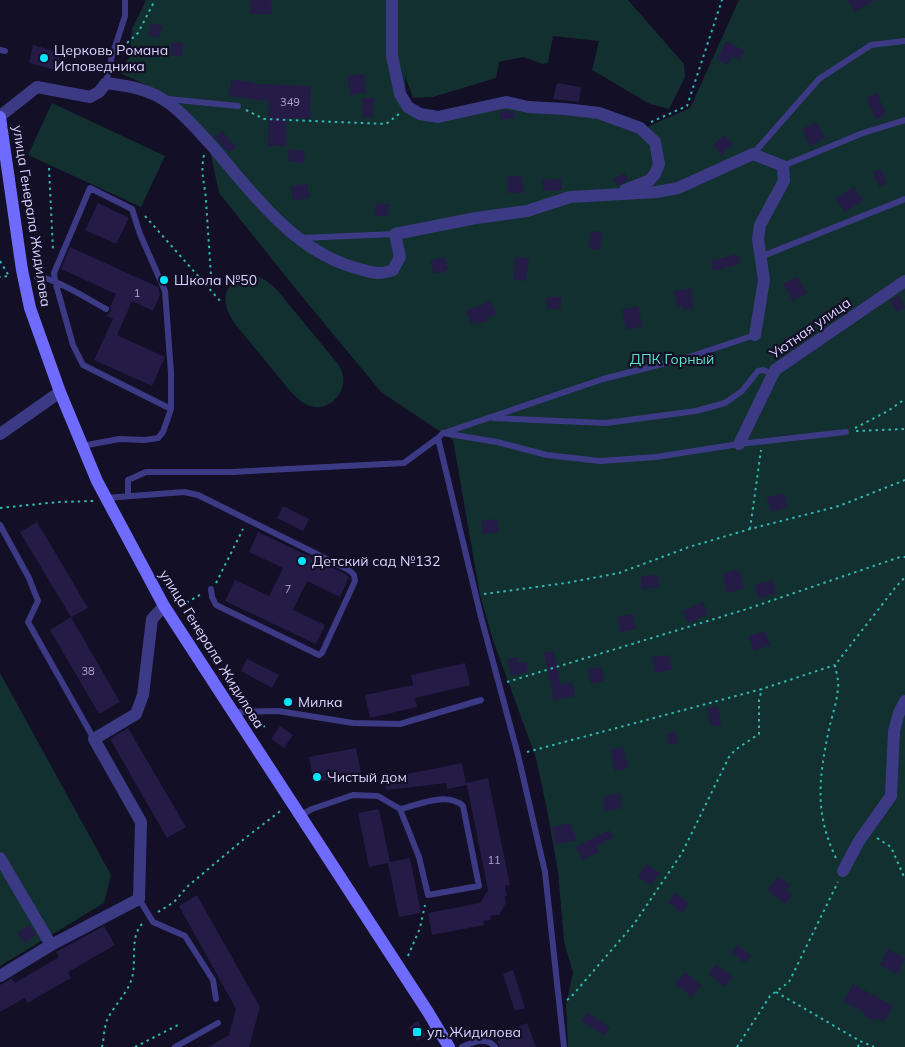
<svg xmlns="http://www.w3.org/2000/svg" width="905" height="1047" font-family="Mulish,sans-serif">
  <rect width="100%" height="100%" fill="#130f26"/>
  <path fill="#12302f" d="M146,0H628L684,64L685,77L669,109L650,104L592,70L599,41L553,36L548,63L543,64L523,57L499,62L496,78L433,97L413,98L405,75L406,92L409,103L438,115L508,100L647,127L690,108L739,0H905V1047H568L566,1004L573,973L564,941L558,872L548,815L536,758L494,643L480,595L453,440L381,392L295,288L219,193L206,132L168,95L118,72L130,57L132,29Z
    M52,103L165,156L141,207L28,155Z
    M248,275C261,276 268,281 277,290L338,364C340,367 342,371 343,375C347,393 328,412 310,406C302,403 297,398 291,392L235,324C220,301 221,286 248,275Z
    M0,673L111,875L104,903L0,966Z"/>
  <path fill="#241b47" d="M250,0H271L272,14H250Z
    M848,0H875L855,12Z
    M151,23L163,26L159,38L148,35Z
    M726,41L745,51L740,60L732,56L728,65L717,59Z
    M171,43H183L182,56L171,55Z
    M33,45L61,53L56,70L29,63Z
    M364,74L366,92L350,95L347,76Z
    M231,80L254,82V84L311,86L310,119L286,118V146H268L269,101L229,96Z
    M557,83L581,87L579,102L553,99Z
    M877,93L886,114L875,119L866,98Z
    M362,98H374L373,117H362Z
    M506,110L514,112L515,118L501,120L500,112Z
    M816,122L825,138L810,146L802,129Z
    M222,131L236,147L229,153L215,137Z
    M724,135L733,144L721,155L713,145Z
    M289,149L305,151L304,163L288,161Z
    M881,169L887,183L879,187L873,172Z
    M625,173L628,180L617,186L613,179Z
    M522,176L523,193H507V177Z
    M561,179L562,190L543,191L542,180Z
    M307,184L309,198L293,201L291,186Z
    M854,187L863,201L844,212L836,198Z
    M98,203L129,218L116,244L85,230Z
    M377,203L390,205L387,217L374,215Z
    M591,231L602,232L600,250L589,248Z
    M70,247L158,287L160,295L153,311L132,301L117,335L165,357L152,386L94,360L113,319L106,316L111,311L110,307L116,294L61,269Z
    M737,254L740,264L713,271L711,261Z
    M444,257L448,270L434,274L430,261Z
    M516,257L529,258L526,281L513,279Z
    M797,276L807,293L793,301L783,284Z
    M690,288L694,307L683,310L682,306L677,308L673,292Z
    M899,295L905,307L896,312L890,301Z
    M547,297H561V309H547Z
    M491,301L496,315L487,318L488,321L479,324L478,322L471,324L466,311Z
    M638,306L643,326L626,330L622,310Z
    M784,493L788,507L771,512L767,498Z
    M283,506L309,519L303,531L277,518Z
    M497,519L499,532L483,534L481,521Z
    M37,522L88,608L71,617L20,532Z
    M258,532L346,574L349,577L340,597L307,581L293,610L325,625L316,644L225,601L235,580L269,596L283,568L249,552Z
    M739,569L744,588L727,593L722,574Z
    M658,575L659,587L641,589V576Z
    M773,580L776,593L758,598L754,585Z
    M703,602L708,614L688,623L683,611Z
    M633,614L636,629L620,632L617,617Z
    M71,617L120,702L99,714L50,630Z
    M765,631L770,645L754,651L749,636Z
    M553,651L561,685L572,682L575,696L554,700L544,653Z
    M669,655L672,670L655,673L652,657Z
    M517,657L518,663L526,662L528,672L511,676L507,659Z
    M247,659L279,675L272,688L241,671Z
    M465,663L470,685L415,698L417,707L370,718L365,695L413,685L411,675Z
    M601,667L604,681L591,684L588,669Z
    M718,706L721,725L711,726L707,708Z
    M280,726L293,735L284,748L271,739Z
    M128,728L186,827L167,838L110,739Z
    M676,732L678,744L669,745L667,734Z
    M623,747L628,768L615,771L610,750Z
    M356,748L361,773L314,783L309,757Z
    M462,763L466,783L488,778L510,885L505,886L507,896H505L506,903L499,915L490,916L491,920L483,921L484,925L432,935L428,913L480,903L488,890L467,785L447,789L446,783L386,790L385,774L397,773V776Z
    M620,793L622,808L605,811L603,799H605L604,796Z
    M379,809L390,862L410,858L421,913L399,917L388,863L369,867L358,813Z
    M571,823L576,840L556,845L552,827Z
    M609,830L613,837L596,847L599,852L583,860L576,847Z
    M646,864L660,873L651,885L638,876Z
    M778,876L790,885L786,890L792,895L785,904L767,890Z
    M675,893L689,903L682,913L668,902Z
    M197,895L260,1007L249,1047H208L229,1035L236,1009L179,906Z
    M30,925L36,935L24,943L17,933Z
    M104,926L115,945L68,972L71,978L27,1003L25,998L0,1012V985L12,978L15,983L59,957L56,952Z
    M738,945L751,956L744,963L732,952Z
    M888,949L905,958L898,974L880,965Z
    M716,964L733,977L725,987L709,974Z
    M513,970L525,1008L515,1011L503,974Z
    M685,972L701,985L692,997L675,984Z
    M853,984L893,1006L884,1022L876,1018L874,1021L865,1016L866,1014L844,1001Z
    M588,1012L610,1028L604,1036L582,1020Z
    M418,1021L426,1036L417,1041L409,1027Z
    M527,1023L536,1047H500L497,1042L502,1035Z"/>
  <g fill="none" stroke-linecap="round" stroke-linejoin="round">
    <path stroke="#2fb8b0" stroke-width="2" stroke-dasharray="2.5 4" stroke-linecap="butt" d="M127,43L138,33L155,0
      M246,110L264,119L386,124L399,114
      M651,122L687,106L722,0
      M204,155C200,175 205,183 206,201C208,231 210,261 212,291
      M49,168L53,250
      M145,216L221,302
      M0,261L9,276L0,277
      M855,428L888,411L905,399
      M856,431L905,429
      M0,508L58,502L95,501
      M750,529L761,450
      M216,583L243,529
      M484,594L566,583L619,573L689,547L750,529L839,506L905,480
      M181,606L203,593
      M507,682L747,609L900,557H905
      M258,721L266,728
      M527,752L762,689L835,665
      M877,838L891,847L905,879
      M836,858C814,812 819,778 829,729C832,716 837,702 838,688C839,680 836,672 835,665L895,588L905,577
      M158,912L174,902L188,886L244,839L283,809
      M408,956L420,928L425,905
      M776,992L860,1041
      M567,1000L571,997L634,924L682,853L729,757L735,750L759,734V700L762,689
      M102,1047C104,1039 104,1028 107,1020C113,1007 126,995 131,981C138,962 128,936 144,922
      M135,1047L180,1024
      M737,1047L770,996L789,982L838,882
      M858,1047L860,1041L874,1047"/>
    <path stroke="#3d3a85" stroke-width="6" d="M0,50L5,51
      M106,83L112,56L125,16V0
      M168,99L238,106
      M753,154L819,79L871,45L905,41
      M783,166L863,133L905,120
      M301,238L395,234
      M760,257L905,199
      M37,277C52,276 91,301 106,309
      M493,418L606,423L696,411L725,403L742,391L758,371L763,370L773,374
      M444,433L603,379L686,358L755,335
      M82,446L119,439L145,440L158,438L163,432L171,409L83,365L73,345L55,281L54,273L90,188L132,209L140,234L165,291L171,373V409
      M128,496V480L146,472H232L404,463L438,438
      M106,498L184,492L198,495L349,570L354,575L355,581L322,653L319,655L216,605L212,597L211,589
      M0,525L29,578L38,601L28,622L94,739
      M234,712L278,711L353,723L400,724L481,700
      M301,815L312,809L353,795L378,796L400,809L419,857L428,895L479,886L463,806C447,791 418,805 400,809
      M139,899L153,922L185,936L213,980L216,999
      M175,1047L218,1023
      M462,1047C473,1042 486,1036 495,1047
      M564,1047L545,872L518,755L481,617L438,438L443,433L497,442L547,455L600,461L656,457L739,444L846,432"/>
    <path stroke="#3d3a85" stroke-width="12" d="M392,0V56L400,94L408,107L420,114L438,117L506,102L528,107L565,109L599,113L640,128L655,142L659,164L655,174L650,180L625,190
      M0,116L37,87L90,97L99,92L106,83C129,86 150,89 170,104C186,116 199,132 213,147C253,194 294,251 356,268C372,272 377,276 393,270L400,257L395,234L476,218L527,211L570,197L657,192L678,188L753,154L783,166L784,181L760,225L758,239L764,280L755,335
      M0,434L60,392
      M739,444L775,370L905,281
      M0,858L51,945
      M843,871L859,841L891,796L894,731L899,713L905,701
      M0,976L51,945L139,899L141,822L94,739L136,714L143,695L152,619L164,606"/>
    <path stroke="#6f6bff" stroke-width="12" d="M0,117L22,270L30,308L60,392L97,481L164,606L428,1012L449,1047"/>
  </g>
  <g fill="#00e5ff" stroke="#130f26" stroke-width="2">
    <circle cx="44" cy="58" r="5"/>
    <circle cx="164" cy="280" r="5"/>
    <circle cx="302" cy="561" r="5"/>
    <circle cx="288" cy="702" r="5"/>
    <circle cx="317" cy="777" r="5"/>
    <rect x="412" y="1027" width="10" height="10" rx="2.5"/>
  </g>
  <g text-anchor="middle" stroke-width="4.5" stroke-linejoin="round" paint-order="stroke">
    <g font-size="11" fill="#aca6d1">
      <text x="290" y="106">349</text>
      <text x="137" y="297">1</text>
      <text x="288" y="593">7</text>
      <text x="88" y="675">38</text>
      <text x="494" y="864">11</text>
    </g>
    <g font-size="14" fill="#d9d4ff" stroke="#130f26" text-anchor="start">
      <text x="54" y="55">Церковь Романа<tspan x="54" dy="16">Исповедника</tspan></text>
      <text x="174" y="285">Школа №50</text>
      <text x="312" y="566">Детский сад №132</text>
      <text x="298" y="707">Милка</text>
      <text x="327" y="782">Чистый дом</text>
      <text x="427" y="1037">ул. Жидилова</text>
    </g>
    <g font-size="14" fill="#d9d4ff" stroke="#130f26">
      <text transform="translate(32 216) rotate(81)" y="5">улица Генерала Жидилова</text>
      <text transform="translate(810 328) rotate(-35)" y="5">Уютная улица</text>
      <text transform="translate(212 649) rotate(58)" y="5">улица Генерала Жидилова</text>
    </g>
    <g font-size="14" fill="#5fe0c0" stroke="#130f26">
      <text x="672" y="364">ДПК Горный</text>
    </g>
  </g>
</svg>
